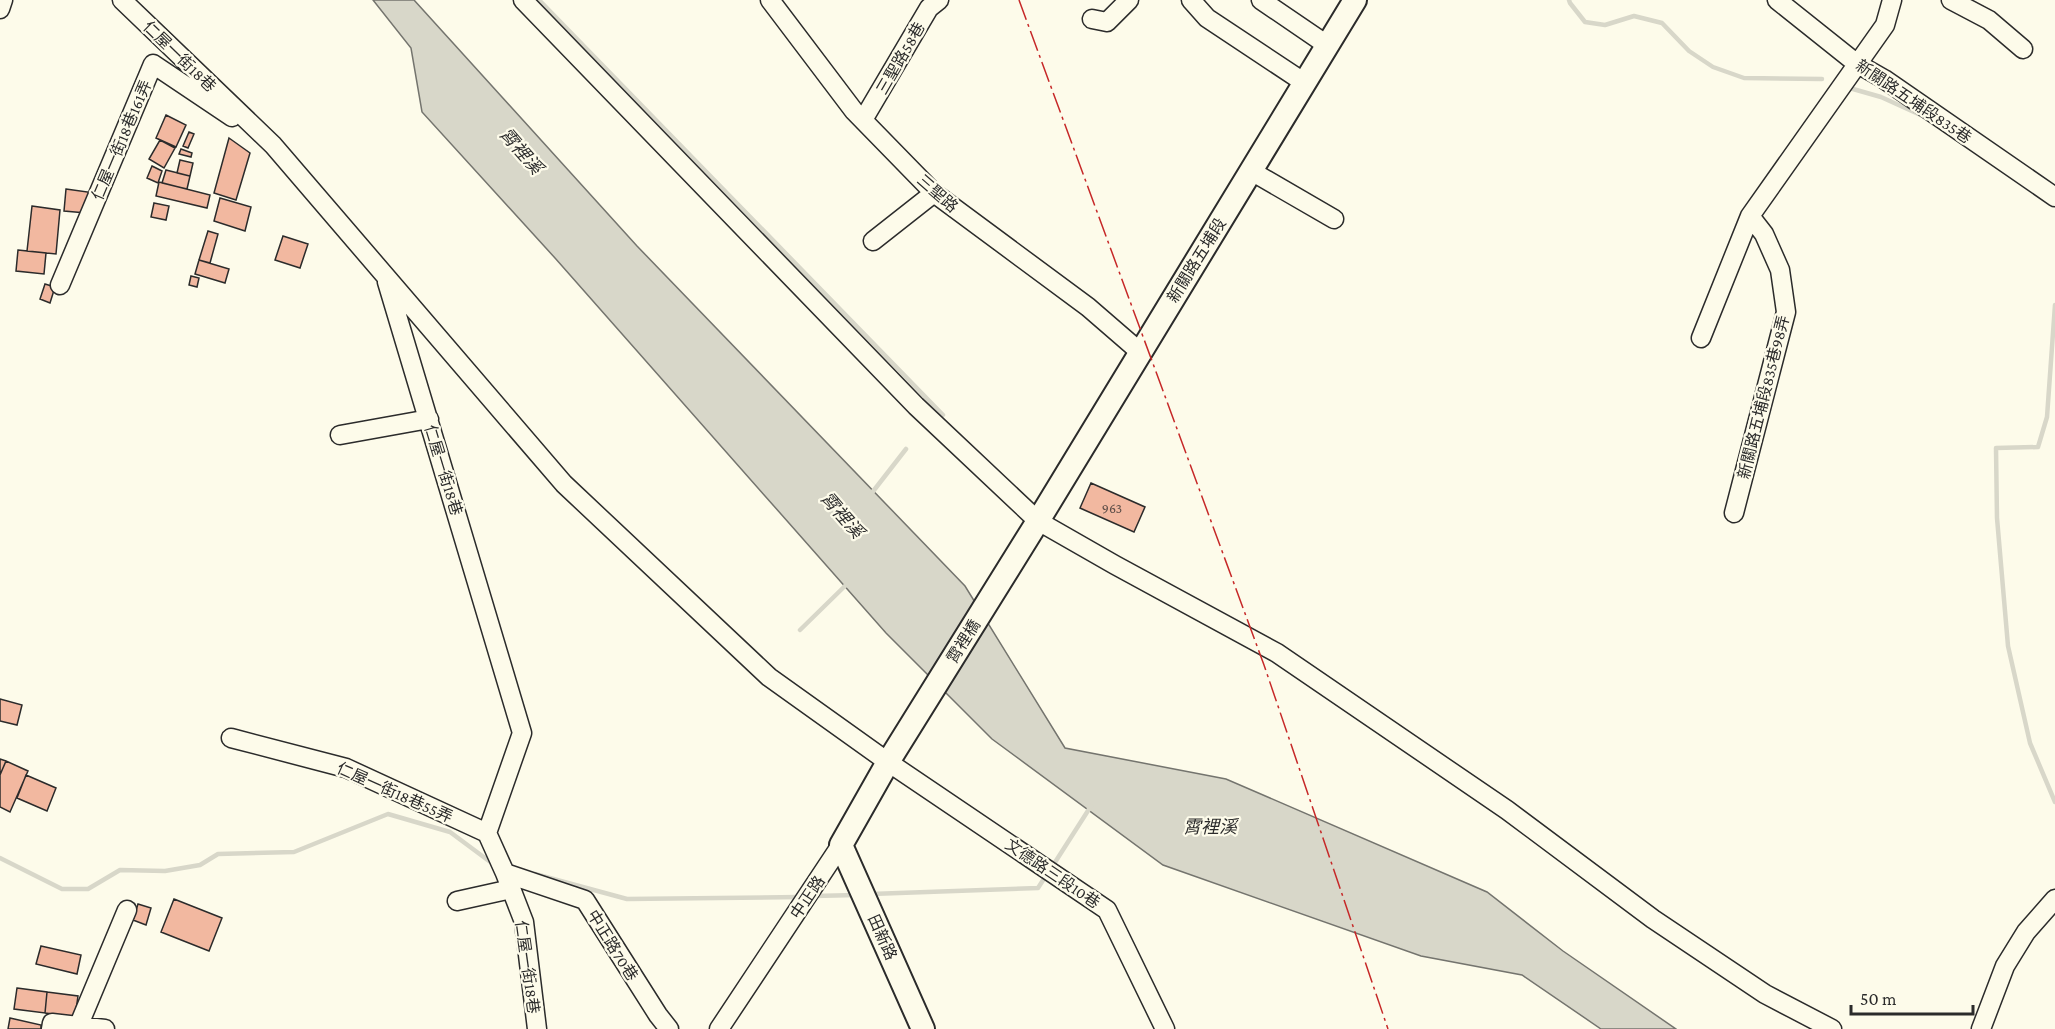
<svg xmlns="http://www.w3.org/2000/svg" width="2055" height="1029" font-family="'Crimson Pro','Noto Sans TC',serif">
  <rect width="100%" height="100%" fill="#fdfbea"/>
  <path fill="#d8d7c9" stroke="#74746e" stroke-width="1.5" d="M373,0H414L637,246L965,586L1065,748L1226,779L1487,892L1563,951L1676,1029H1601L1522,975L1421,956L1163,865L992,739L886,633L555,258L422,112L411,48Z"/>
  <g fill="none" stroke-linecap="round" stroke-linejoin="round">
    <path stroke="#d8d7c9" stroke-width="4.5" d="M539,0L943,415
      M1569,0L1570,3L1585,22L1605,25L1634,16L1662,23L1689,51L1713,67L1744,78L1822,79
      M1846,87L1881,97L1925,117
      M2055,305L2047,417L2038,447L1996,448L1997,518L2008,646L2030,743L2055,802
      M871,494L906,449
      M800,630L847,584
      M0,858L62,889H88L120,870L165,871L200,865L218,854L294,852L388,814L450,832L489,861L496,863
      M1052,867L1091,806
      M535,874L627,899L800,897
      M871,894L1038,888L1047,874
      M814,896L857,895"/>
  </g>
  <path fill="#f2b8a0" stroke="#2b2b2b" stroke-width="1.5" d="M166,115L186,125L176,147L156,138Z
    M189,132L194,134L188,148L183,146Z
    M229,138L250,153L236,200L214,193Z
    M160,140L175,148L164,168L149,159Z
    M181,149L192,153L191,157L179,154Z
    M180,160L193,163L190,176L177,173Z
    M152,166L162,171L158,183L147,178Z
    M166,170L190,176L187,189L162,183Z
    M159,182L210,195L207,208L156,196Z
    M66,189L95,193L86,213L64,211Z
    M220,198L251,207L245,231L214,221Z
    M154,203L169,206L166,220L151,217Z
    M32,206L60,210L56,254L27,251Z
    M208,231L218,234L210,263L199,260Z
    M283,236L308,244L300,268L275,260Z
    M18,250L46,253L44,274L16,271Z
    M199,260L229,269L225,283L195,274Z
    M191,276L199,278L197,287L189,285Z
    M45,284L55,287L50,303L40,299Z
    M1091,483L1145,507L1134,532L1080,508Z
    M0,699L22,705L17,725L0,721Z
    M0,759L6,761L0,775Z
    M6,761L28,771L10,812L0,807V775Z
    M26,775L56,788L47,811L17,798Z
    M174,899L222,918L209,951L161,932Z
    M138,904L151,908L146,925L133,920Z
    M41,946L81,955L77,974L36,964Z
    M17,988L47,992L45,1013L14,1009Z
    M47,992L78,996L75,1017L45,1013Z
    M10,1018L41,1025V1029H8Z"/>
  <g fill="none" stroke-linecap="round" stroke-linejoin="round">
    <defs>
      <path id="minor" d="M122,0L273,145L564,484L769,677L888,762L1107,910L1165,1029
        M523,0L916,406L1038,521L1115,565L1277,653L1507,810L1653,919L1765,994L1832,1029
        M770,0L854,111L934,193L1088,307L1140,352
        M1191,0L1207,18L1305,83
        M1261,0L1327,45
        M1777,0L1856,63L1884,79L2055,197
        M1951,0L1989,20L2023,49
        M0,9L3,0
        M1092,19L1107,22L1129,0
        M863,120L929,8L939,0
        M1251,171L1334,219
        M873,241L934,193
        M387,282L522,733L487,833L505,873L524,922L537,1029
        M60,285L153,64L232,117
        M1701,338L1750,216L1885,25L1892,0
        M340,435L429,419
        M1734,513L1786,312L1780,270L1764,234L1750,216
        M231,738L346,768L487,833
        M505,873L585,900L658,1015L669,1029
        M457,901L511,889
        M78,1027L127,910
        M51,1029L52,1023L105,1029
        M719,1029L841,845
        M1981,1029L2005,966L2026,932L2055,899"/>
      <path id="major" d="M923,1029L841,845L888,762L1038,521L1355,0"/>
    </defs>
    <use href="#minor" stroke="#2b2b2b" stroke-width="21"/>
    <use href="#major" stroke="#2b2b2b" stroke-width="26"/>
    <use href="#minor" stroke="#fdfbea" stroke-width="18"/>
    <use href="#major" stroke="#fdfbea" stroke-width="22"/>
    <path stroke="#c62828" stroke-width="1.5" stroke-dasharray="21 4.5 3 4.5" stroke-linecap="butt" d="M1019,0L1264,665L1388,1029"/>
  </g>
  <g text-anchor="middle" stroke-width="4.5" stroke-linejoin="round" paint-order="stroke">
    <g font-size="14" fill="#5d4e48">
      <text x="1112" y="513">963</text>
    </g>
    <g font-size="16" fill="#2b2b2b" stroke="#fdfbea">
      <text transform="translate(180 56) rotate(44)" y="6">仁屋一街18巷</text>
      <text transform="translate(900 58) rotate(-60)" y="6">三聖路58巷</text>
      <text transform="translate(1914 101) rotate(34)" y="6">新關路五埔段835巷</text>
      <text transform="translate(121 140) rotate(-67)" y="6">仁屋一街18巷161弄</text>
      <text transform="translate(938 193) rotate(41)" y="6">三聖路</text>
      <text transform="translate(1196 260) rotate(-58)" y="6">新關路五埔段</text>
      <text transform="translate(1763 397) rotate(-76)" y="6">新關路五埔段835巷98弄</text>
      <text transform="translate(444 470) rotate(73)" y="6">仁屋一街18巷</text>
      <text transform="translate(963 641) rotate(-58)" y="6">霄裡橋</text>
      <text transform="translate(395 792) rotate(24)" y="6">仁屋一街18巷55弄</text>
      <text transform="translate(1053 873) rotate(34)" y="6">文德路三段10巷</text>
      <text transform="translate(807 897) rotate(-56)" y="6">中正路</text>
      <text transform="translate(883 937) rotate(66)" y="6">田新路</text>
      <text transform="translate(613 945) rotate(58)" y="6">中正路70巷</text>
      <text transform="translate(528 967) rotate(82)" y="6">仁屋一街18巷</text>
    </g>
    <g font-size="18" font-style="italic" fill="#2b2b2b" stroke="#fdfbea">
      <text transform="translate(521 151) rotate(49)" y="6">霄裡溪</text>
      <text transform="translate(842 515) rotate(49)" y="6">霄裡溪</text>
      <text x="1210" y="833">霄裡溪</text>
    </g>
  </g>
  <path d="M1851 1005v9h122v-9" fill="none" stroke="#2b2b2b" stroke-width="3"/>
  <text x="1860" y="1005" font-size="18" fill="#2b2b2b" stroke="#fdfbea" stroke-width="4.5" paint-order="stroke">50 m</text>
</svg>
